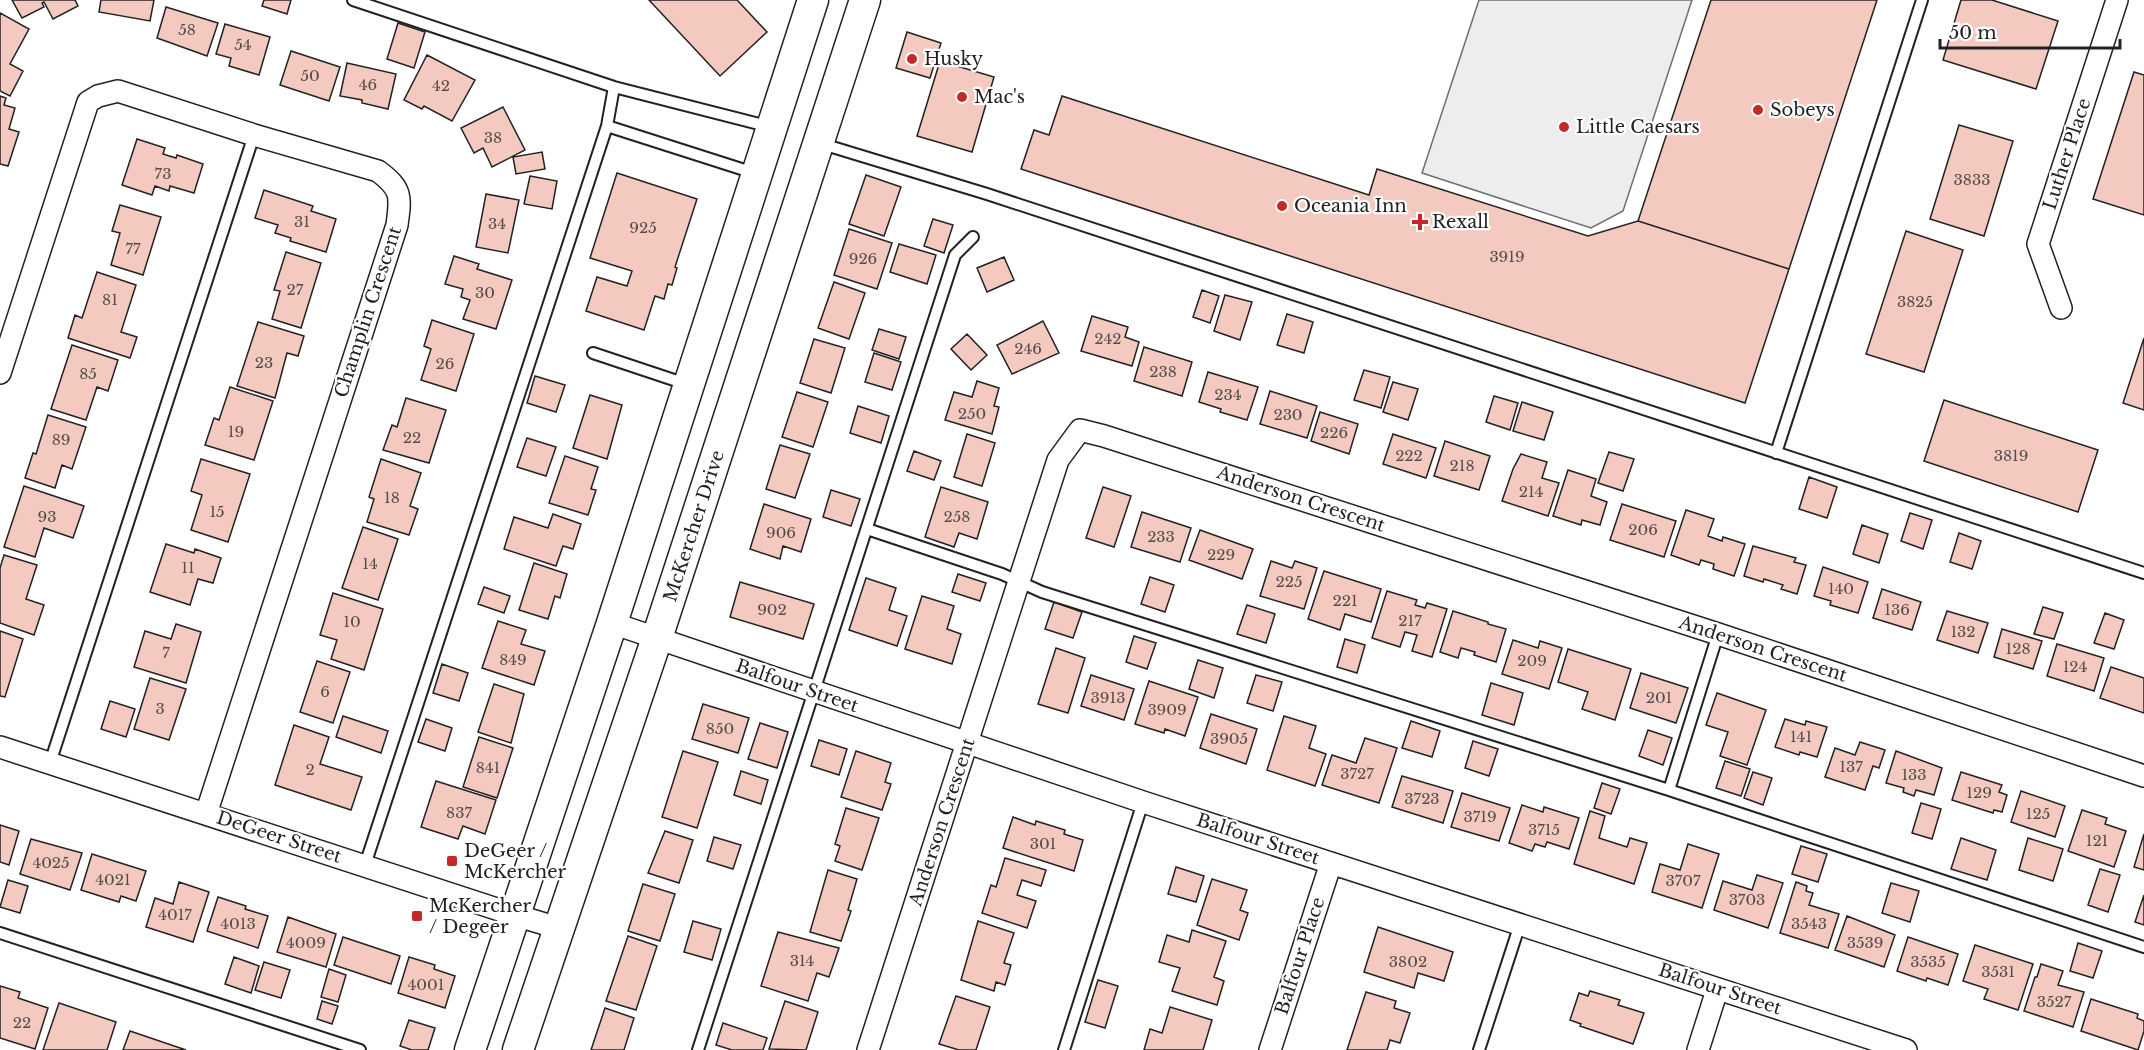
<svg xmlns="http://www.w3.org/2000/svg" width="2144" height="1050" font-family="'Libre Baskerville',serif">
  <rect width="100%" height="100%" fill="#fff"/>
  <path fill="#ededed" stroke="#6f6f6f" stroke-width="1.5" d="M1479,0H1692L1623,211L1591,228L1422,173Z"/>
  <path fill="#f3c9c0" stroke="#222" stroke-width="1.5" d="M12,0H75L78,6L53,19L44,2L42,3L44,7L22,18Z
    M101,0H154L150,21L99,12Z
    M264,0H291L287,14L262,6Z
    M649,0H737L767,32L720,76Z
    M1711,0H1877L1789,269L1638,221Z
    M1961,0H1992L2058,21L2036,89L1943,60Z
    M166,7L218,23L207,56L157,38Z
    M0,13L29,29L10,64L23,71L10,96L0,91Z
    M398,23L425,32L414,68L387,59Z
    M225,24L270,37L259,75L229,66L231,58L216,54Z
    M907,32L941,43L930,78L896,68Z
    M291,51L340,67L329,101L280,85Z
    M427,55L475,80L452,121L424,106L422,109L404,100Z
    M940,61L994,77L972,152L917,136Z
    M347,63L396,74L388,109L362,103V100L340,96Z
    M2134,72L2144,75V215L2093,199Z
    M0,96L6,98L4,105L15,108L9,129L19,132L8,166L0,164Z
    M1062,96L1369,195L1377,169L1588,236L1638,221L1789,269L1745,403L1021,169L1034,130L1049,135Z
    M503,107L525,150L492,167L483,148L474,153L461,128Z
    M1959,125L2013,141L1984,236L1930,219Z
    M137,139L165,148L163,154L176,158L177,155L203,164L194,193L170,186L169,191L155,186L152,195L122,185Z
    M542,152L545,169L516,174L513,157Z
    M617,173L697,199L675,267L677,268L672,285L668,284L664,299L655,296L644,330L586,311L597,277L627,286L632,271L590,258Z
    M866,175L901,187L884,236L849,224Z
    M530,176L557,181L552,209L524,204Z
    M264,190L313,206L311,211L336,219L326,252L290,241L291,238L275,233L278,225L255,218Z
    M486,194L519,200L508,253L476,247Z
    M120,205L161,217L143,275L111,265L120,233L112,231Z
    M933,219L953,225L944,253L924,246Z
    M849,229L892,243L877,289L834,275Z
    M1906,231L1963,250L1924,372L1866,354Z
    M899,244L936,255L927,284L890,272Z
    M286,252L321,263L301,328L272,319L280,291L274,290Z
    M454,256L479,264L477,269L512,280L496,329L463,319L470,300L461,297L463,289L445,284Z
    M1004,257L1014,280L987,292L977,268Z
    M97,272L136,285L121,332L137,337L130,358L68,338L75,315L82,318Z
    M834,282L865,293L849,339L818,328Z
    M1202,290L1219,296L1210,323L1193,317Z
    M1225,295L1252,302L1240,340L1214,331Z
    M1287,314L1313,322L1304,353L1277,345Z
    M1092,316L1128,327L1125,337L1139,342L1132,366L1081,351Z
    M432,320L474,334L456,391L421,380L431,349L424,346Z
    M1043,321L1059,353L1012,374L997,345Z
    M258,322L304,336L298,356L287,353L275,398L237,386Z
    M879,329L906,337L899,359L872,350Z
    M967,334L987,355L971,370L951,349Z
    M2144,338V410L2123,403Z
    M814,339L845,348L831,393L800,383Z
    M72,345L118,360L108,391L97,387L86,420L51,409Z
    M1144,347L1192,362L1182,396L1134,381Z
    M874,353L901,362L892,390L865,382Z
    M1364,370L1390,377L1381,408L1354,400Z
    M1208,372L1258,387L1247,420L1220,412L1221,409L1199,402Z
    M535,376L565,385L556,412L527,403Z
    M977,381L999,388L994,406L999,407L992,434L945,420L954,392L972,397Z
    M1393,382L1418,389L1408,420L1383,412Z
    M230,387L273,401L254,460L205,445L214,418L219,420Z
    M1270,391L1317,406L1307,438L1260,424Z
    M797,392L828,402L813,447L782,437Z
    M590,395L622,405L607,459L573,448Z
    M1494,396L1518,403L1510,430L1486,422Z
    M406,398L446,410L429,463L383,450L392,425L397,427Z
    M1944,400L2098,450L2078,512L1924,461Z
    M1522,402L1553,412L1544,440L1513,431Z
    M858,406L889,416L881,443L850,433Z
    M1320,412L1358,424L1349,454L1311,441Z
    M48,415L86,427L72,469L62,465L55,488L25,478L33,453L36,454Z
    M967,434L995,443L982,486L954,477Z
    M1393,434L1436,448L1426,478L1383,464Z
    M527,438L556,447L546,476L517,467Z
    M1445,441L1490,456L1479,490L1434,476Z
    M780,445L810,454L795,498L766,489Z
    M914,451L941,461L934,480L907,471Z
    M1609,452L1634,459L1623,491L1598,483Z
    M1521,454L1547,462L1542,478L1559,483L1548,516L1502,501L1513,469Z
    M565,456L598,467L591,489L596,490L588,515L549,503Z
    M201,459L250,474L228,542L191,530L202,495L191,491Z
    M381,459L421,473L410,506L418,509L409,535L367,522L374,499L369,497Z
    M1568,470L1596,479L1591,496L1607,502L1600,525L1582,520L1581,525L1553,516Z
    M1809,477L1837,487L1827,518L1799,509Z
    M24,486L84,506L73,538L44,528L35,557L4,547Z
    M941,487L988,502L977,539L959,533L954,547L925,537Z
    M1103,487L1131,496L1114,547L1086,538Z
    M831,490L860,499L851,526L823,517Z
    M764,504L811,519L801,552L783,546L780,559L750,549Z
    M1622,504L1676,521L1664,557L1610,540Z
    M1686,510L1714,519L1708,536L1722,541L1723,537L1745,544L1734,576L1713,569L1714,564L1701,560L1699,565L1671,555Z
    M1142,512L1191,528L1180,562L1131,547Z
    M1910,513L1932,520L1923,549L1901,541Z
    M553,514L581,524L573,549L563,546L556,566L504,549L514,517L548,528Z
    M1862,525L1888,534L1879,563L1853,554Z
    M363,527L398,539L378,600L342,588Z
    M1200,530L1253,549L1242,579L1189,560Z
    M1959,533L1981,541L1972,569L1950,562Z
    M166,544L194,553L195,549L221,558L213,583L198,579L190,605L150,592Z
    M1753,546L1796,558L1794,562L1806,565L1797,594L1781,589L1783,585L1764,579L1763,582L1744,576Z
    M4,555L37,565L26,599L44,605L34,635L0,623V568Z
    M1271,561L1292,568L1295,561L1317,568L1304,609L1260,596Z
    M534,563L567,574L560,598L555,596L548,619L519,610Z
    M1823,567L1868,582L1858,613L1830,605L1831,601L1814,596Z
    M1324,571L1381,589L1371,622L1345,614L1340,630L1308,619Z
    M958,574L986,583L980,601L952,592Z
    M1150,577L1174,585L1165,612L1141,604Z
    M866,578L896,588L889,610L907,616L897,646L849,630Z
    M740,582L814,604L803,639L730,617Z
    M484,587L510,596L504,613L478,604Z
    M1882,589L1921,602L1912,630L1873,618Z
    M1387,591L1417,600L1415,605L1425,608L1427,603L1447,609L1432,657L1412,651L1417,635L1405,632L1400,647L1372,638Z
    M333,593L383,609L364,670L331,659L337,640L320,635Z
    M922,596L954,606L947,629L961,634L952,664L905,649Z
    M1054,602L1082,612L1073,638L1045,629Z
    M1247,605L1275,614L1266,643L1237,634Z
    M2043,607L2063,613L2054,639L2034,634Z
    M1453,611L1488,622V624L1506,629L1496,662L1474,655L1475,652L1461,648L1458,658L1440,652Z
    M1947,611L1988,623L1978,653L1937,640Z
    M2105,613L2124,620L2114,649L2094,643Z
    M498,621L526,630L521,644L545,651L534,685L482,668Z
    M176,624L201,632L186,683L134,667L145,631L171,639Z
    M2002,629L2042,641L2033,669L1994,657Z
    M0,631L23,639L5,697L0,696Z
    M1134,636L1156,643L1147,669L1126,662Z
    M1345,639L1365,645L1357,673L1337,667Z
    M1513,640L1538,648L1540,641L1562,648L1549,689L1502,674Z
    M2057,644L2104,658L2094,691L2047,676Z
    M1056,648L1085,658L1068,713L1038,704Z
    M1568,649L1631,669L1615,720L1582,709L1588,692L1558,682Z
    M1198,660L1223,668L1214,698L1189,689Z
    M317,661L350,672L333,723L300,712Z
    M442,664L468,673L459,701L433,693Z
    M2111,667L2144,678V713L2100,698Z
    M1641,673L1688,688L1676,723L1630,708Z
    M1091,675L1134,689L1124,720L1081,706Z
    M1256,675L1282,682L1273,711L1247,703Z
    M150,678L186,689L169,740L134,729Z
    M1149,681L1198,697L1185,736L1165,729L1164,733L1135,724Z
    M1491,683L1523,693L1514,725L1482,715Z
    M494,684L524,694L511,743L478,732Z
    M1717,693L1766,710L1747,765L1720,756L1728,732L1706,725Z
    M110,701L135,709L126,737L101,729Z
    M703,704L749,718L738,753L692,739Z
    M1211,714L1257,729L1246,764L1200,748Z
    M343,716L388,731L381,753L336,737Z
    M1284,716L1316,726L1309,748L1326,754L1315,786L1267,770Z
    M426,719L452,728L445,751L418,742Z
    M1785,719L1805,725L1806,721L1827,727L1817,757L1800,752L1799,755L1775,747Z
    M1411,721L1440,731L1432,757L1402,748Z
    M760,723L788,732L777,768L748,759Z
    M294,725L329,737L320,764L362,777L351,810L275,785Z
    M1648,730L1672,738L1663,765L1639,756Z
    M479,737L513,748L497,798L463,787Z
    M1365,738L1397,748L1379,803L1322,785L1332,755L1356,763Z
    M819,740L847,749L839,775L811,766Z
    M1473,741L1498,749L1489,776L1465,768Z
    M1860,742L1885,750L1879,768L1873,766L1865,790L1825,777L1835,748L1855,755Z
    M683,751L718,762L697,828L662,817Z
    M856,751L891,763L885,782L891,784L882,810L841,797Z
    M1896,751L1942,768L1934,795L1916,790L1914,796L1903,792L1904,788L1886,783Z
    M1725,761L1750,769L1741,796L1716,788Z
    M741,771L768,780L761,804L734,795Z
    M1753,772L1772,778L1763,805L1744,798Z
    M1961,772L2002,785L1999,792L2007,795L2002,812L1994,810L1993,813L1952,800Z
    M1402,776L1453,791L1443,823L1392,807Z
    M436,781L496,800L485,834L463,826L458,839L421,827Z
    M1602,783L1620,789L1611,814L1594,808Z
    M2021,791L2065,806L2055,837L2011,822Z
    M1462,793L1510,808L1499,841L1451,827Z
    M1921,803L1941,809L1932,839L1912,833Z
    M1522,805L1543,812L1544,807L1579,818L1569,849L1547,842L1545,847L1535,844L1532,851L1509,843Z
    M846,808L879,818L862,870L835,861L840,846L835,844Z
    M2082,810L2107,818L2105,824L2126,831L2114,867L2068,851Z
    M1590,811L1605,816L1599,838L1627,847L1630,838L1647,843L1634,884L1574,864Z
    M1013,817L1035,825L1036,821L1065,830L1064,834L1083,840L1074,871L1003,848Z
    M0,825L19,831L9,865L0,862Z
    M665,831L693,840L679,883L648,873Z
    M2144,834V870L2134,867Z
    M714,837L741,845L733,869L707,861Z
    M1961,838L1996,850L1987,880L1951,869Z
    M2028,838L2063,849L2053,881L2019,870Z
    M31,839L82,853L70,890L20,874Z
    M1688,844L1719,854L1702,908L1652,892L1660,864L1680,870Z
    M1801,846L1827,854L1818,882L1792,874Z
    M92,854L146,871L136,901L121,896L119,902L81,890Z
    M1005,858L1046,870L1041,886L1022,880L1017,895L1036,901L1027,928L982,913L991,885L996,887Z
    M1176,867L1204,876L1196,902L1168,894Z
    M2100,869L2120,875L2108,912L2088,905Z
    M828,870L857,879L848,910L851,911L841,941L810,932Z
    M1757,875L1783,883L1768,928L1714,910L1723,881L1752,890Z
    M1212,879L1247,890L1240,910L1248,913L1239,940L1197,925Z
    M8,880L28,886L20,913L0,907Z
    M179,882L209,892L193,942L146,927L155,898L173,904Z
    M1796,882L1807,886L1806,891L1813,893L1809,905L1839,914L1828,948L1780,933Z
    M1891,883L1919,891L1910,922L1882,913Z
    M643,884L675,894L660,941L628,931Z
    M2144,895V925L2135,922Z
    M218,897L246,906L245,909L268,916L258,948L207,931Z
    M1847,916L1895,935L1884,967L1835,950Z
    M288,917L336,934L326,967L277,952Z
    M693,921L721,929L712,960L684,952Z
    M978,921L1014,933L1004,963L1011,965L1005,985L996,982L994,991L961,980Z
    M1378,927L1453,952L1444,981L1418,973L1414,988L1364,972Z
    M1192,930L1226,941L1214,977L1224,981L1217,1005L1172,991L1180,968L1159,962L1167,935L1189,942Z
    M778,932L839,948L829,977L817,973L808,1001L761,986Z
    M628,936L657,946L636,1010L606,1001Z
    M343,937L400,956L391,984L334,965Z
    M1908,937L1958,954L1948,985L1927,978L1926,981L1897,971Z
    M2078,943L2102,951L2093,978L2070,971Z
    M1975,945L2033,964L2018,1010L1984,999L1988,989L1963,981Z
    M234,957L259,966L251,993L225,984Z
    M409,957L435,965L434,969L455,976L445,1008L398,993Z
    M264,962L290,970L281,998L255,990Z
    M2041,964L2063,971L2058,985L2084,992L2073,1027L2024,1011L2035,977H2037Z
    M329,969L346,975L338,1002L321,997Z
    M1098,980L1118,986L1105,1028L1085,1022Z
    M0,986L20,992L18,998L48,1008L35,1049L0,1038Z
    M1590,991L1620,1000L1618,1005L1644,1013L1633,1044L1580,1026L1581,1024L1570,1020L1579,993L1588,996Z
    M1366,992L1396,1001L1394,1008L1410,1013L1400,1043L1390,1040L1387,1050H1347Z
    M956,996L990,1007L976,1050H959L939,1044Z
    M2091,999L2138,1014L2137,1018L2144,1021V1031L2138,1050L2081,1031Z
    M322,1001L338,1006L332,1024L317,1019Z
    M785,1001L818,1012L806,1050L769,1049Z
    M59,1003L116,1022L107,1050H43Z
    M1170,1007L1212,1020L1203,1050H1144L1150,1029L1162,1033Z
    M605,1008L634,1018L624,1050H591Z
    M409,1020L435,1028L428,1050H412L400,1046Z
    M723,1023L767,1038L763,1050H732L716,1045Z
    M130,1031L186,1050H123Z"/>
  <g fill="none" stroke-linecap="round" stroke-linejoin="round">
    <defs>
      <path id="lane" d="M353,0L614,87L771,127
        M607,126L754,173
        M819,143L987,194L2144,573
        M593,353L686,384
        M1776,453L1922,0
        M867,529L1002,574L1042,592L1669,790L2144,947
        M50,763L254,135
        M1669,790L1718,634
        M365,865L607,126L614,87
        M0,933L360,1050
        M698,1050L955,255L973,237
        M1064,1050L1143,802
        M1479,1050L1520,924"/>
      <path id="street" d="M2061,308L2038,244L2117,0
        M0,373L88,102L98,96L118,91L254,135L378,171C402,189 401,196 397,225L206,814
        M612,623L1143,802L1906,1050
        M0,747L515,915L558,928
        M868,1050L1058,460L1080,430L1104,436L1718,634L2144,776
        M1270,1050L1331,863
        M1698,1050L1717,990"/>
      <path id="secondary" d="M470,1050L612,623L813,0
        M518,1050L657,638L865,0"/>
    </defs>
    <use href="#lane" stroke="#222" stroke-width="14"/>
    <use href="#street" stroke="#222" stroke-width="24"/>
    <use href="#secondary" stroke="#222" stroke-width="33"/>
    <use href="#lane" stroke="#fff" stroke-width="10"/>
    <use href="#street" stroke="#fff" stroke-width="21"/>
    <use href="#secondary" stroke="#fff" stroke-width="30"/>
  </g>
  <g fill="#c62828" stroke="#fff" stroke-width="2">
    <circle cx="912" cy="59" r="6"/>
    <circle cx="962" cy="97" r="6"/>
    <circle cx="1758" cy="110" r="6"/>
    <circle cx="1564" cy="127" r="6"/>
    <circle cx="1282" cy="206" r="6"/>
    <path d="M1417 213h6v6h6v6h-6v6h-6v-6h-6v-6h6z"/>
    <rect x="446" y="855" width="12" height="12" rx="3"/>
    <rect x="411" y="910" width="12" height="12" rx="3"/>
  </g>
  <g text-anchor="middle" stroke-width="4.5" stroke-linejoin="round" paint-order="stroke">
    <g font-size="15" fill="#564c4a">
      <text x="187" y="35">58</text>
      <text x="243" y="50">54</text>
      <text x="310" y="81">50</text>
      <text x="368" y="90">46</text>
      <text x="441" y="91">42</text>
      <text x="493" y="143">38</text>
      <text x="163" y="179">73</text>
      <text x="1972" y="185">3833</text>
      <text x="302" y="227">31</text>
      <text x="497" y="229">34</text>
      <text x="643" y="233">925</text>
      <text x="133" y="254">77</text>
      <text x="1507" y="262">3919</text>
      <text x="863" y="264">926</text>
      <text x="295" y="295">27</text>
      <text x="485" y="298">30</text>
      <text x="110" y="305">81</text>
      <text x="1915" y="307">3825</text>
      <text x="1108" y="344">242</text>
      <text x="1028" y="354">246</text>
      <text x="264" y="368">23</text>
      <text x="445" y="369">26</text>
      <text x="1163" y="377">238</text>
      <text x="88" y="379">85</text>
      <text x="1228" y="400">234</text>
      <text x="972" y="419">250</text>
      <text x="1288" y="420">230</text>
      <text x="236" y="437">19</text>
      <text x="1334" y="438">226</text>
      <text x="412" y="443">22</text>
      <text x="61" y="445">89</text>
      <text x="1409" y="461">222</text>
      <text x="2011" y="461">3819</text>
      <text x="1462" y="471">218</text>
      <text x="1531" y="497">214</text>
      <text x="392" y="503">18</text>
      <text x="217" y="517">15</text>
      <text x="47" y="522">93</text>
      <text x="957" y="522">258</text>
      <text x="1643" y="535">206</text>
      <text x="781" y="538">906</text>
      <text x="1161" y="542">233</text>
      <text x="1221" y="560">229</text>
      <text x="370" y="569">14</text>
      <text x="188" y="573">11</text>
      <text x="1289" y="587">225</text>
      <text x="1841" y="594">140</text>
      <text x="1345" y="606">221</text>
      <text x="772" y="615">902</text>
      <text x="1897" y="615">136</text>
      <text x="1410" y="626">217</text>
      <text x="352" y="627">10</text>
      <text x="1963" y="637">132</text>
      <text x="2018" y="654">128</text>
      <text x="166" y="658">7</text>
      <text x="513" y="665">849</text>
      <text x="1532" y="666">209</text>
      <text x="2075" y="672">124</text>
      <text x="325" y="697">6</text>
      <text x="1108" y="703">3913</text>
      <text x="1659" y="703">201</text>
      <text x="160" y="714">3</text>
      <text x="1167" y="715">3909</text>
      <text x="720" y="734">850</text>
      <text x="1801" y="742">141</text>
      <text x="1229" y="744">3905</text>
      <text x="1851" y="772">137</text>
      <text x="488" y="773">841</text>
      <text x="310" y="775">2</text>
      <text x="1357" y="779">3727</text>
      <text x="1914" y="780">133</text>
      <text x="1979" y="798">129</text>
      <text x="1422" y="804">3723</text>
      <text x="459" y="818">837</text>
      <text x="2038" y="819">125</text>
      <text x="1480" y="822">3719</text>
      <text x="1544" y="835">3715</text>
      <text x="2097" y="846">121</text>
      <text x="1043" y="849">301</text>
      <text x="51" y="868">4025</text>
      <text x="113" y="885">4021</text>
      <text x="1683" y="886">3707</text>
      <text x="1747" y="905">3703</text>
      <text x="175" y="920">4017</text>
      <text x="238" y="929">4013</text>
      <text x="1809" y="929">3543</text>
      <text x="306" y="948">4009</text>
      <text x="1865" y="948">3539</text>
      <text x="802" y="966">314</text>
      <text x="1408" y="967">3802</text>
      <text x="1928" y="967">3535</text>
      <text x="1998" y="977">3531</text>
      <text x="426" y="990">4001</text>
      <text x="2054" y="1007">3527</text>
      <text x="22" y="1028">22</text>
    </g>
    <g font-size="18" fill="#222" stroke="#fff" text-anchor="start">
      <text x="924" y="65">Husky</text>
      <text x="974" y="103">Mac's</text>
      <text x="1770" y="116">Sobeys</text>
      <text x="1576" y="133">Little Caesars</text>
      <text x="1294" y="212">Oceania Inn</text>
      <text x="1432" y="228">Rexall</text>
      <text x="464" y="857">DeGeer /<tspan x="464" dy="21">McKercher</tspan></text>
      <text x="429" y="912">McKercher<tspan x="429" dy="21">/ Degeer</tspan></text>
    </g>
    <g font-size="18" fill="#222" stroke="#fff">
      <text transform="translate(2067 154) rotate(-72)" y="6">Luther Place</text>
      <text transform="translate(368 312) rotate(-72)" y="6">Champlin Crescent</text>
      <text transform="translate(1301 499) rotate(18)" y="6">Anderson Crescent</text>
      <text transform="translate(694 526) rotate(-72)" y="6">McKercher Drive</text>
      <text transform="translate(1763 649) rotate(18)" y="6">Anderson Crescent</text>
      <text transform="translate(797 686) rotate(19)" y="6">Balfour Street</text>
      <text transform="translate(942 822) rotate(-72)" y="6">Anderson Crescent</text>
      <text transform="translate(279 837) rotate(18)" y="6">DeGeer Street</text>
      <text transform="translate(1258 839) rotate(18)" y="6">Balfour Street</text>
      <text transform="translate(1300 956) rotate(-72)" y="6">Balfour Place</text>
      <text transform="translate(1720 989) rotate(18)" y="6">Balfour Street</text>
    </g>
  </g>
  <path d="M1940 39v9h180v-9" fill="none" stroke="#222222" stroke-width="3"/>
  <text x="1949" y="39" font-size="18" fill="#222222" stroke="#ffffff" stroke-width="4.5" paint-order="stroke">50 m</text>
</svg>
